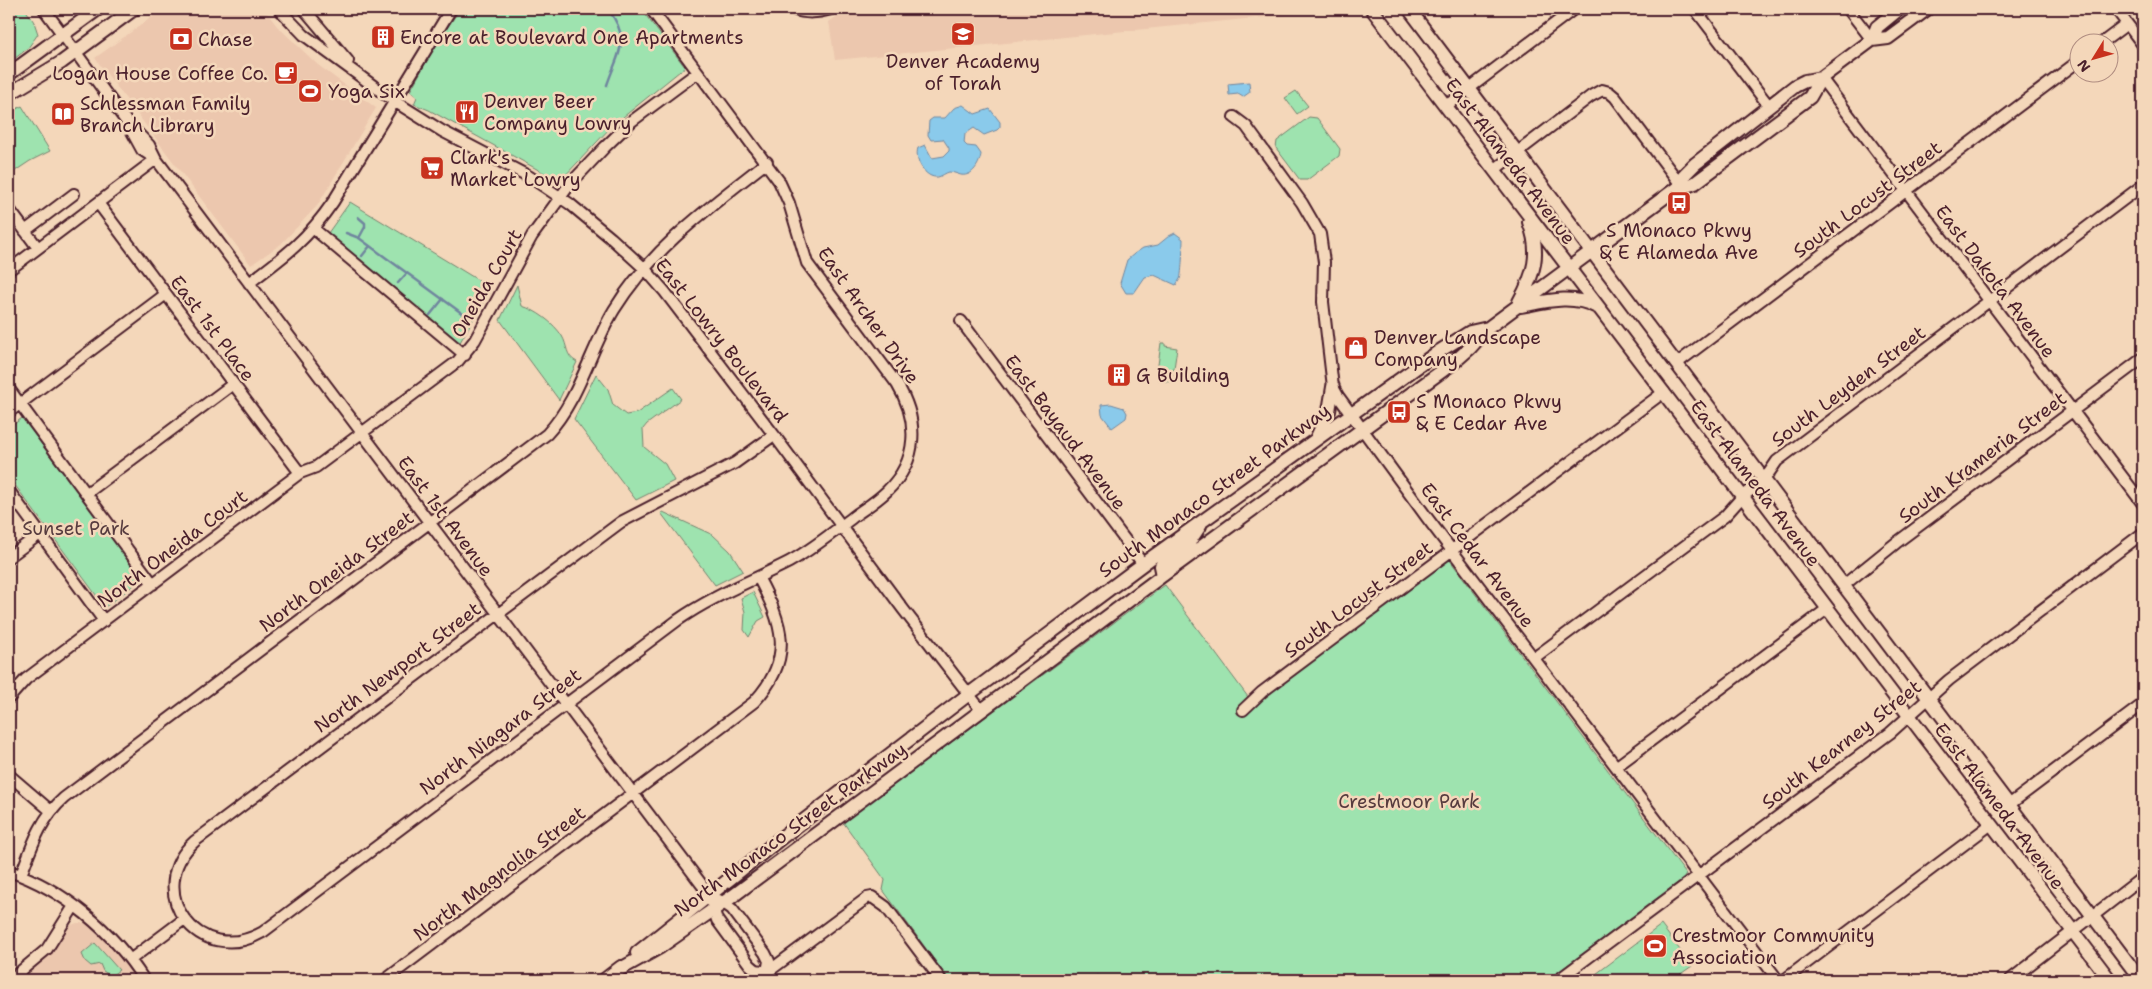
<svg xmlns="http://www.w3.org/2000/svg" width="2152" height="989" font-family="'Shantell Sans',sans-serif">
  <rect width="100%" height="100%" fill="#f4d7ba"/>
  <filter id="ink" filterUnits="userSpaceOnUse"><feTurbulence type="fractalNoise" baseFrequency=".02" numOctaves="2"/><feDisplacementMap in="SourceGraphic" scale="10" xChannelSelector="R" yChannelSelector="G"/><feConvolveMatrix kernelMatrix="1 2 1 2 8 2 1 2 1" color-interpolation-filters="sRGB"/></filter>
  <g filter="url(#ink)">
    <path fill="#ecc7ae" d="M163,9H264L277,26L318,65L376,108L317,206L281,244L251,265L95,58Z
      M847,9H1346L835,60L829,22Z
      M77,923H88L100,934L117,953L138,980H19L46,958L68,926Z"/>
    <path fill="#9ee3af" stroke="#74816d" d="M9,9H25L34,22L38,34L28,48L9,63Z
      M460,9H641L685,67L612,126L561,180L544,173L429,110L414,104L417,97L410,91L437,43Z
      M1231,9H1277L1232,14Z
      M1296,91L1308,106L1297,114L1285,98Z
      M22,106L50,151L30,161L9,175V113Z
      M1309,117L1317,118L1340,149L1339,156L1307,180H1300L1276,148L1277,141Z
      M350,202L491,288L459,344L328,233Z
      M517,285L522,306C536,310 554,323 562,336C568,346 565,356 577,362L559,400L500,320Z
      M1161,343H1165V346L1177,348L1172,382L1159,380L1160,366L1158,365Z
      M596,374L608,389L613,405L626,415L637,413L673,388L681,399L647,424L643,429L644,447L665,464L674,481L636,500L574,419Z
      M22,418L142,579L105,607L9,477V428Z
      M663,512L713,535L730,551L743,571L715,585L661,513Z
      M1443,551L1686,874L1684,878L1547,980H949L883,890L885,880L843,822L1165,585L1248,697Z
      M753,592L765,617L758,621L749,637L744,630L745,612L741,598Z
      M1661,925L1692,966L1672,980H1588Z
      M95,943L119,970L111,976L103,971L100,964L91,966L85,961L82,954Z"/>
    <path fill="#8acaeb" stroke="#70869e" d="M1249,82L1250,92L1243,97L1238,94L1229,95L1228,84Z
      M963,105L975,114L990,109L1000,122V127L997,130L984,135L974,128L965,134L964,143L967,146L976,147L981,154C980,163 973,177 961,175C957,174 953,172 949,172C945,173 942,176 938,177C925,179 914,159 918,148L925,145L932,158L944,156L949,151V148L943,139L931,140L928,135L929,121L933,118H945L954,108Z
      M1175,233L1183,239C1183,243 1182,275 1180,279C1179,281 1177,283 1176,285L1154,275L1145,277L1134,293H1126L1120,283L1127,260L1134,254L1143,248L1158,245L1169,236Z
      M1111,404L1124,408L1127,413L1126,418L1112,428L1102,415L1101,405Z"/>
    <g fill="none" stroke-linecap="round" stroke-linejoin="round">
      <path stroke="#70869e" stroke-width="2.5" d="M607,85C618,52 632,41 608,9
        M358,217L365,223V227L359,238
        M346,233L359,238L463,314
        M362,256L370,246
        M398,283L407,273
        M430,315L443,299
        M1093,980L1097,976"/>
      <defs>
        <path id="minor" d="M44,9L126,121L149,145L156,159L702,885L709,895L717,920L750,965L756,970L767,972
          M279,9L304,35L394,101L442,131L530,177L570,204L611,238L645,269L665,292L774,435L903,609L981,710
          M304,9L348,61
          M651,9L779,181L789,203L807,263L897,384C919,420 919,460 887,491C878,500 867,507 857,514C835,531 813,549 789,562C752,581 712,596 678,620L263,932C198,969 141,890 195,841L621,522L735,463L774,435
          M793,9C806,14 817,13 831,9
          M1695,9L1769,106
          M1848,9L1872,40
          M2116,9L2143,45
          M2103,42L2127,24
          M1821,78L2143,504
          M1446,106L1574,9
          M1234,117L1246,126L1302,203L1320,234L1324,262L1323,302L1333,387L1338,396L1428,519L1778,980
          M130,128L142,150L156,159
          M1494,170L1591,96L1602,90L1609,92L1615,97L1681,185
          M98,203L300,473
          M9,209L38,248
          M314,229L465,355
          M25,231L74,194
          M9,270L156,159
          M249,283C285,256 307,240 333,202L451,9
          M961,321L1143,564
          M1676,364L2080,60
          M9,389L153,584
          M9,412L166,294
          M9,491L104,621
          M87,493L233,384
          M9,557L40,534
          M1844,585L1896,543L2143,358
          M1534,658L1725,516L1742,497L1764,480L1777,461L2143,185
          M9,698L26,679L300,473L316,467L458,361L475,340L532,236L570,184L605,147L632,121L698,72
          M1243,710L1262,692L1664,392
          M1617,766L1827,609
          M9,775L51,811
          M2010,804L2143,704
          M9,871C63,889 114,932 144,980
          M21,875C32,846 40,819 64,798L547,434C579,400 590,350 614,310C652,248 711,206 767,162
          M719,900L732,909L765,953L769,961L767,972
          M130,960L183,920
          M10,980L47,949L74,906
          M385,980L754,702C795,658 783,624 758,577
          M757,980L867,898L872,897L886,907L941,980
          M1558,980L1890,733L1949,680L2143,533
          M1784,980L1990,825
          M2010,980L2143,877"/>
        <path id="major" d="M1372,9L2110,980
          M1409,9L2141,980
          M1872,40L1877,27L1899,9
          M9,74L98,9
          M9,94L62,62L134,9
          M1681,185L1687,186L1695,183L1810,97L1821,78L1872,40L1888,38L1927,9
          M1681,185L1685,174L1695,164L1795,86L1805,81L1821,78
          M1519,302C1534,275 1541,253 1529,222
          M1521,306C1547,301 1573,294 1597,307
          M1317,437L1329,411L1333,387
          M1163,575L1161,566L1166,558L1190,541L1200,526
          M637,953L781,838L969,694L1151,558L1438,352L1470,332L1488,328
          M617,971L660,947L733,896L1163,575L1453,363L1470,348L1488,328L1681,185
          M604,980L621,967"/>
      </defs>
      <use href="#minor" stroke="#4a1f2b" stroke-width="14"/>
      <use href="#major" stroke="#4a1f2b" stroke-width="16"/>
      <use href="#minor" stroke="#f4d7ba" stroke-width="10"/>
      <use href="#major" stroke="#f4d7ba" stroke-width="12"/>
    </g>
  </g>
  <defs>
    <symbol id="school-square" viewBox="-11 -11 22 22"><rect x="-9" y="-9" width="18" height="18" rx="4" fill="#c8321e" stroke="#f4d7ba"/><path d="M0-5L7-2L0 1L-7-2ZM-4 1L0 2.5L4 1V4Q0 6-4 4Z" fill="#fff"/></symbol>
    <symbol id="building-square" viewBox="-11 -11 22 22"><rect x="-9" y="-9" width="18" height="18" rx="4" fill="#c8321e" stroke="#f4d7ba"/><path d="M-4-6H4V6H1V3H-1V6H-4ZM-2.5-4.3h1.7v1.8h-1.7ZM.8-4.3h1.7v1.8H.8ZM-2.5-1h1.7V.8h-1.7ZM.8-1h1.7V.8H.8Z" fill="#fff"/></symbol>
    <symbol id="bank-square" viewBox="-11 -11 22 22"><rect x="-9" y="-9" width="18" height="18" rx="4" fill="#c8321e" stroke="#f4d7ba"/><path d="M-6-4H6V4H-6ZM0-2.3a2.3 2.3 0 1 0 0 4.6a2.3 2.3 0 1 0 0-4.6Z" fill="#fff"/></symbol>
    <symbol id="cafe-square" viewBox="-11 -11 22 22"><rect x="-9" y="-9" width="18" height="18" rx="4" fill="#c8321e" stroke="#f4d7ba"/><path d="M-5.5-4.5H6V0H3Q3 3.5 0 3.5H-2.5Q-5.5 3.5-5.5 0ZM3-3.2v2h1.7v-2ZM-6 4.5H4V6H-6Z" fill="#fff"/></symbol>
    <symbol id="stadium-square" viewBox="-11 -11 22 22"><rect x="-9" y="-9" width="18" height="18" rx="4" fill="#c8321e" stroke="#f4d7ba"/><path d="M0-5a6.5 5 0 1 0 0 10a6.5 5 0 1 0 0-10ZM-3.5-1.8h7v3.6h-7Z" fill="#fff"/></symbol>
    <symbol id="restaurant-square" viewBox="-11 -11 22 22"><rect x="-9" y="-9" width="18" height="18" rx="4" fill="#c8321e" stroke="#f4d7ba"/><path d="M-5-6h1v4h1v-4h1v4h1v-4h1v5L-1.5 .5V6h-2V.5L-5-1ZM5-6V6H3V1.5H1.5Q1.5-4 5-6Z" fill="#fff"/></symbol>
    <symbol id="library-square" viewBox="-11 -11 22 22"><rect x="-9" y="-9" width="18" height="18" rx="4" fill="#c8321e" stroke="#f4d7ba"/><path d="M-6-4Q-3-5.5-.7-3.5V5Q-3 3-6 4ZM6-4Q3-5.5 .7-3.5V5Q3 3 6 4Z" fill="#fff"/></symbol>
    <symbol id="supermarket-square" viewBox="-11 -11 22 22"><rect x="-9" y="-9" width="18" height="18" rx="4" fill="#c8321e" stroke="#f4d7ba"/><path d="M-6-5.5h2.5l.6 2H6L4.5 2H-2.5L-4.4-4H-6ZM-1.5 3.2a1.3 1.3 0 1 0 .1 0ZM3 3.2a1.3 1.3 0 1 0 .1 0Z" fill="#fff"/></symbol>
    <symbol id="bus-square" viewBox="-11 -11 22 22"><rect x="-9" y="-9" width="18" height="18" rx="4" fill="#c8321e" stroke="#f4d7ba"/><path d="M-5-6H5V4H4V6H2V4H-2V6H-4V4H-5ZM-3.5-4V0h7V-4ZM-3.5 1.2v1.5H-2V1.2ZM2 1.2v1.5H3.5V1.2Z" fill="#fff"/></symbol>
    <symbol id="shop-square" viewBox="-11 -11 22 22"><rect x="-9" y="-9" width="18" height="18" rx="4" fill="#c8321e" stroke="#f4d7ba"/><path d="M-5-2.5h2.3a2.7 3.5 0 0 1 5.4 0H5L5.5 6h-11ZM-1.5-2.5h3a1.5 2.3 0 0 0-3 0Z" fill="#fff"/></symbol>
  </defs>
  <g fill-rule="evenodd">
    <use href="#school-square" x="949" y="20" width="28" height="28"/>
    <use href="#building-square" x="369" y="23" width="28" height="28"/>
    <use href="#bank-square" x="167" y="25" width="28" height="28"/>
    <use href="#cafe-square" x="272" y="59" width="28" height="28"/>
    <use href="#stadium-square" x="296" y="77" width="28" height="28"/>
    <use href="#restaurant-square" x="453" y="98" width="28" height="28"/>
    <use href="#library-square" x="49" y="100" width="28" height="28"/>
    <use href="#supermarket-square" x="418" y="154" width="28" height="28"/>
    <use href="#bus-square" x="1665" y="189" width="28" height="28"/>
    <use href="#shop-square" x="1342" y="334" width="28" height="28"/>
    <use href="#building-square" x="1105" y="361" width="28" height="28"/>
    <use href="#bus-square" x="1385" y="398" width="28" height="28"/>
    <use href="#stadium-square" x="1641" y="932" width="28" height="28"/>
  </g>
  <g text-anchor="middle" stroke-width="5" stroke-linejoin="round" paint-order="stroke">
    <g font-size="19" fill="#4a1f2b" stroke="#f4d7ba" text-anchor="start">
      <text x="400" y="44">Encore at Boulevard One Apartments</text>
      <text x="198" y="46">Chase</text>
      <text x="963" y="68" text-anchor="middle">Denver Academy<tspan x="963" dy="22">of Torah</tspan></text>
      <text x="268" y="80" text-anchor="end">Logan House Coffee Co.</text>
      <text x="328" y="98">Yoga Six</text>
      <text x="484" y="108">Denver Beer<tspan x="484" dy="22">Company Lowry</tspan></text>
      <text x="80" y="110">Schlessman Family<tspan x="80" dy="22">Branch Library</tspan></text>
      <text x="450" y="164">Clark's<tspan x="450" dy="22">Market Lowry</tspan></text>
      <text x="1679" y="237" text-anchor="middle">S Monaco Pkwy<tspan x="1679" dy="22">&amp; E Alameda Ave</tspan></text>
      <text x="1374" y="344">Denver Landscape<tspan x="1374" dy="22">Company</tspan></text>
      <text x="1136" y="382">G Building</text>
      <text x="1416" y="408">S Monaco Pkwy<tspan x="1416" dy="22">&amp; E Cedar Ave</tspan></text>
      <text x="1672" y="942">Crestmoor Community<tspan x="1672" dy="22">Association</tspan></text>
    </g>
    <g font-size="19" fill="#4a1f2b" stroke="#f4d7ba">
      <text transform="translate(1511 161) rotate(53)" y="7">East Alameda Avenue</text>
      <text transform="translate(1867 199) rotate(-37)" y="7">South Locust Street</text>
      <text transform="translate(1996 281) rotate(53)" y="7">East Dakota Avenue</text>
      <text transform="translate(486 283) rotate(-60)" y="7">Oneida Court</text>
      <text transform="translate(869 315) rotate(55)" y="7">East Archer Drive</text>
      <text transform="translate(213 328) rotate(53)" y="7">East 1st Place</text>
      <text transform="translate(722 340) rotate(52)" y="7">East Lowry Boulevard</text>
      <text transform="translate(1848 386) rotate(-37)" y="7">South Leyden Street</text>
      <text transform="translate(1066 432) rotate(53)" y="7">East Bayaud Avenue</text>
      <text transform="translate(1982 457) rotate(-37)" y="7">South Krameria Street</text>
      <text transform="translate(1756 483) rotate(53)" y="7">East Alameda Avenue</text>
      <text transform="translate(1214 490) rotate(-36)" y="7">South Monaco Street Parkway</text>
      <text transform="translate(446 516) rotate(53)" y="7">East 1st Avenue</text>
      <text transform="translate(172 548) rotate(-37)" y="7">North Oneida Court</text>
      <text transform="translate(1478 555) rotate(53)" y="7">East Cedar Avenue</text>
      <text transform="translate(336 571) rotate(-37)" y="7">North Oneida Street</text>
      <text transform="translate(1358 599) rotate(-37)" y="7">South Locust Street</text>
      <text transform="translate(397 667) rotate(-37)" y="7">North Newport Street</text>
      <text transform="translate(500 731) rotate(-37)" y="7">North Niagara Street</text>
      <text transform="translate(1841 744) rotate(-38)" y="7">South Kearney Street</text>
      <text transform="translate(2000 806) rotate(53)" y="7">East Alameda Avenue</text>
      <text transform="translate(790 829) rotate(-36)" y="7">North Monaco Street Parkway</text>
      <text transform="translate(499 873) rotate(-37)" y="7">North Magnolia Street</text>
    </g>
    <g font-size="19" fill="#573c3f" stroke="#f4d7ba">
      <text x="76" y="535">Sunset Park</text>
      <text x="1409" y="808">Crestmoor Park</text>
    </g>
  </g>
  <rect width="2152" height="989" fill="none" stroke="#f4d7ba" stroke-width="30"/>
  <rect x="15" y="15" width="2122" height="959" fill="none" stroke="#4a1f2b" stroke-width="2" filter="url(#ink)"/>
  <g transform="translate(2094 58) rotate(233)"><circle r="24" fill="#f4d7ba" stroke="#b08d81"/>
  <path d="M0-4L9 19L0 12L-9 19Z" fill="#c8321e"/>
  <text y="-8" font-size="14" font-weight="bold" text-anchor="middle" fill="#4a1f2b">N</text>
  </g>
</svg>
